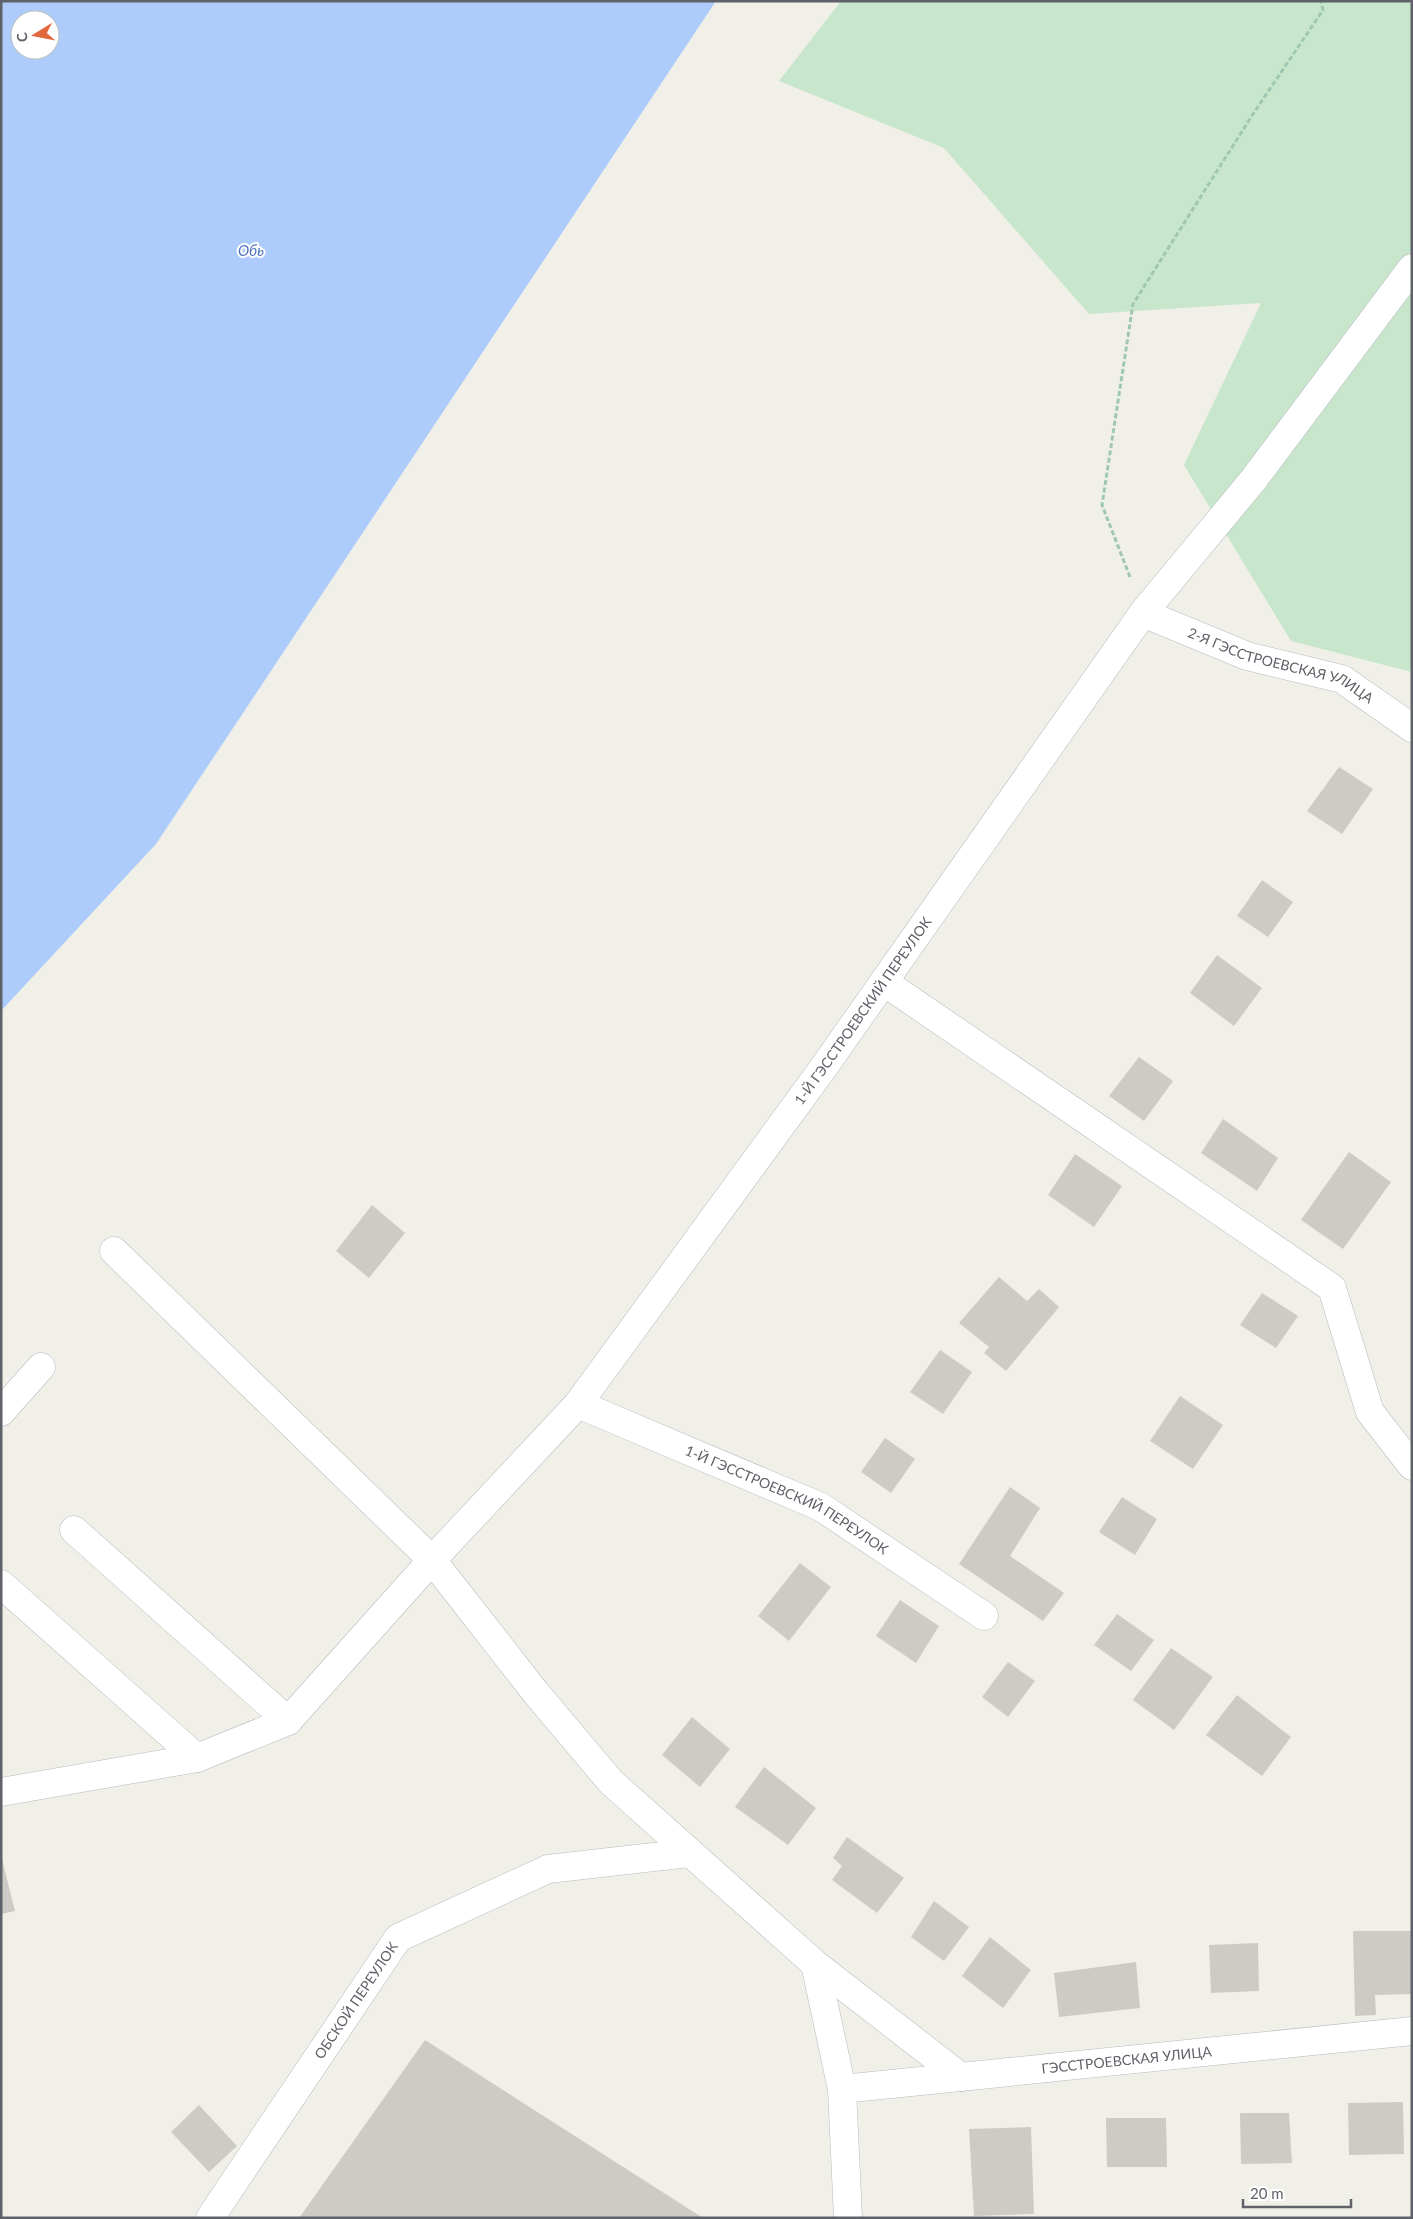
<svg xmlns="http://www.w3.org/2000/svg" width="1413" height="2219" font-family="Lato,sans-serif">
  <rect width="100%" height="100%" fill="#f1f0e8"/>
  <path fill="#c7e6cc" d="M841,1H1412V672L1291,641L1184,465L1261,303L1089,314L944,148L779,81Z"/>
  <path fill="#aeccfb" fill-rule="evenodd" d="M1,1H716L156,844L1,1011ZM20,20H50V50H20Z"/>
  <path fill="#cccbc5" d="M1339,767L1373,789L1342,834L1307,811Z
    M1262,880L1293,902L1268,937L1237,916Z
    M1217,955L1262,988L1234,1026L1190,993Z
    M1139,1057L1173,1081L1144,1121L1109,1096Z
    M1223,1119L1278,1158L1257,1191L1201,1153Z
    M1349,1152L1391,1182L1343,1249L1301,1220Z
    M1075,1154L1122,1186L1094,1227L1048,1195Z
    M372,1205L405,1233L369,1278L336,1251Z
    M999,1277L1027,1301L1039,1289L1059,1307L1006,1371L984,1353L989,1347L959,1323Z
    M1262,1293L1298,1316L1276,1348L1240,1325Z
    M940,1350L972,1372L943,1414L910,1392Z
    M1180,1396L1223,1425L1193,1469L1150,1441Z
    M885,1438L915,1459L891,1493L861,1472Z
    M1010,1487L1040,1508L1010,1556L1064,1593L1043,1621L959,1564Z
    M1122,1497L1157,1519L1135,1555L1099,1532Z
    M800,1563L831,1587L789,1641L758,1616Z
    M900,1600L939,1626L916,1663L876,1636Z
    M1117,1614L1154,1640L1131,1671L1094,1645Z
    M1171,1648L1213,1677L1174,1730L1133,1700Z
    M1008,1662L1035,1681L1008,1717L982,1697Z
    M1237,1695L1291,1737L1262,1776L1206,1735Z
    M692,1717L730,1749L700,1787L662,1755Z
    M764,1767L816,1808L788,1845L735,1807Z
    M847,1837L904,1878L877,1913L832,1880L842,1866L833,1858Z
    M1,1855L15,1911L1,1914Z
    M934,1901L969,1927L944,1961L911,1937Z
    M1353,1931H1412V1994L1375,1995L1376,2015L1355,2016Z
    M990,1937L1031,1970L1003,2008L962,1976Z
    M1258,1943L1259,1991L1211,1993L1209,1945Z
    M1136,1962L1140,2008L1059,2017L1054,1973Z
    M425,2040L703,2218H299Z
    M1403,2102L1404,2154L1349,2155L1348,2103Z
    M199,2105L237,2146L209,2172L171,2132Z
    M1240,2113H1289L1292,2163L1241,2164Z
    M1106,2118H1166L1167,2167H1107Z
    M1031,2127L1034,2214L974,2216L969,2129Z"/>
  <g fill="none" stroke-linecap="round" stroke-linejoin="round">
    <defs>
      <g id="minor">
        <path id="s1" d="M1143,613L1247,656L1342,679L1412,728"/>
        <path d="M884,982L1332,1288L1370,1412L1412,1466"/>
        <path d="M114,1251L432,1560L536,1693L611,1782L815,1964L961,2077"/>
        <path id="s2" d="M578,1404L821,1507L984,1616"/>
        <path d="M1,1412L41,1367"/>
        <path id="s3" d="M74,1530L288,1721L432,1560L578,1404L821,1071L1143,613L1254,479L1412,268"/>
        <path d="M1,1584L197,1758L288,1721"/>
        <path d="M1,1792L197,1758"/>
        <path d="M815,1964L842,2089L848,2218"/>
        <path id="s4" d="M842,2089L1412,2031"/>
        <path id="s5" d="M210,2218L398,1938L548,1869L689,1853"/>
      </g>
    </defs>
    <use href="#minor" stroke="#b8b9be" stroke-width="29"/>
    <path stroke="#a0c7b2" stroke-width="3" stroke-dasharray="5 2.5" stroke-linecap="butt" d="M1130,577L1102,505L1133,304L1253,114L1323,10L1321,1"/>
    <use href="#minor" stroke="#fff" stroke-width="28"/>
  </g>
  <g text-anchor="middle" stroke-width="4" stroke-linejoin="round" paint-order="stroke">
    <g font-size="14" fill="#5f6268" stroke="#fff">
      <text dy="5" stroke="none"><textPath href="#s1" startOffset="148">2-Я ГЭССТРОЕВСКАЯ УЛИЦА</textPath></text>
      <text dy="5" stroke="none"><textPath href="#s3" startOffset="1202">1-Й ГЭССТРОЕВСКИЙ ПЕРЕУЛОК</textPath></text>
      <text dy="5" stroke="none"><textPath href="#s2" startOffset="230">1-Й ГЭССТРОЕВСКИЙ ПЕРЕУЛОК</textPath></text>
      <text dy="5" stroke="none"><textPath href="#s5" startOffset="262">ОБСКОЙ ПЕРЕУЛОК</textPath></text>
      <text dy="5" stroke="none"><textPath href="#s4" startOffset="286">ГЭССТРОЕВСКАЯ УЛИЦА</textPath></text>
    </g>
    <g font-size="15" font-style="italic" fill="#5073bf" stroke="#fff">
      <text x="251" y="256">Обь</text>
    </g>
  </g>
  <rect width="1413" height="2219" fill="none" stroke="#5f6268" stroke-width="5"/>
  <g transform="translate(35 35) rotate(260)"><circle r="24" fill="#ffffff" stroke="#bfc0c3"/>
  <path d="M0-4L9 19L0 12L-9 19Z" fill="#e1673d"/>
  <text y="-8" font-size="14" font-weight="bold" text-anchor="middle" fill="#5f6268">С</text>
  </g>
  <path d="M1243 2199v8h108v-8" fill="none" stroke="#5f6268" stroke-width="2.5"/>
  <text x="1250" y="2199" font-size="15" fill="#5f6268" stroke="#ffffff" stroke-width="4" paint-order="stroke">20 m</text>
</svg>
